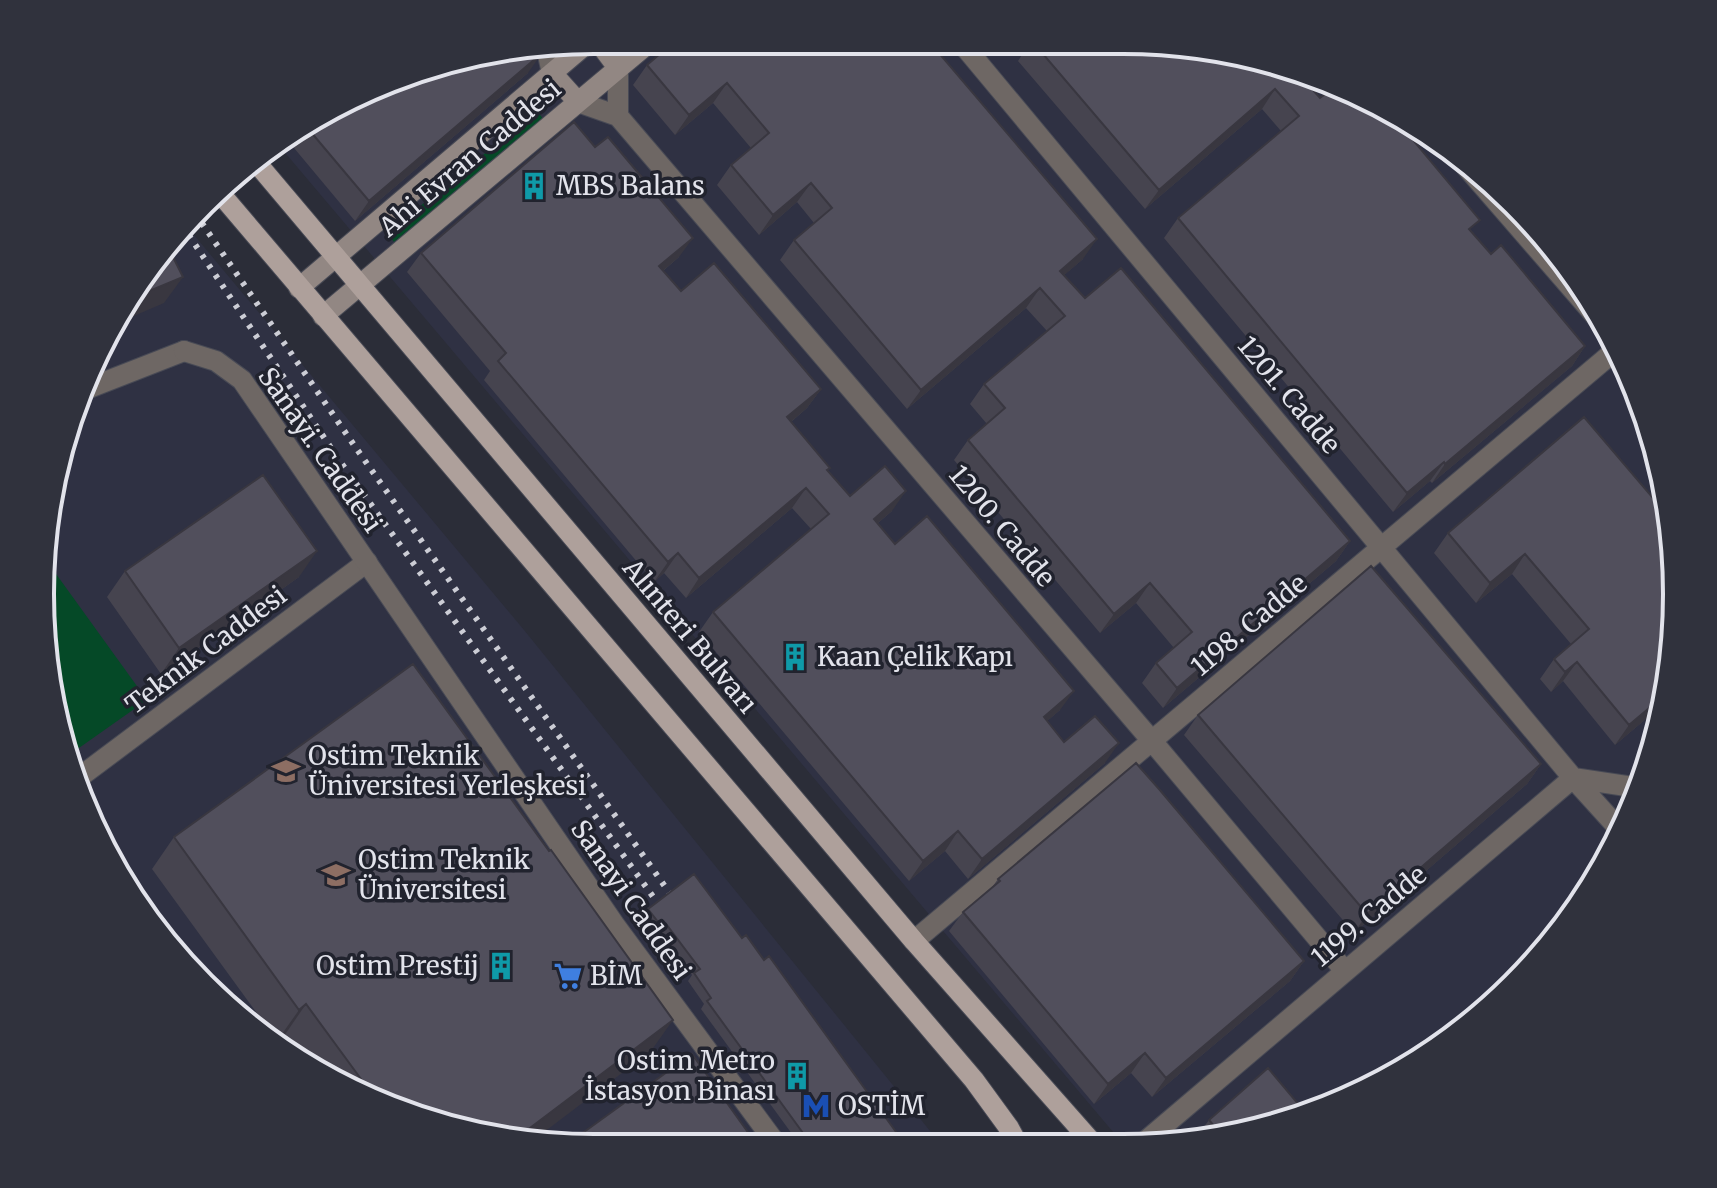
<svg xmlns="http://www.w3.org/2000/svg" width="1717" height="1188" font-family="Merriweather,serif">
  <rect width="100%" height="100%" fill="#2b2d38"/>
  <path fill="#2f3143" d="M594,40L1231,51L1400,114L1515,203L1584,287L1635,382L1666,486L1677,594L1666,703L1635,806L1583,902L1514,986L1368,1091L1231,1137L1119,1139L276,142L287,133L450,59Z
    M184,223L524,630L939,1142L594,1148L485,1137L382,1106L286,1054L202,985L97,839L51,702L45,522L82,382L177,229Z"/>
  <path fill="#054927" d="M537,111L544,120L394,242L387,233Z
    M46,560L147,700L69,755L51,702Z"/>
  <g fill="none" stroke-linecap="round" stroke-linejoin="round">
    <defs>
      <path id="minor" d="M546,46L552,73
        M964,46L1573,778L1621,831
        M618,68V116
        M578,102L618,116L1152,741L1345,971
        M1463,163L1606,328
        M79,392L184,351
        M77,779L367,562
        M914,941L1617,349
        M1148,1139L1573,778L1640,788"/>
      <path id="tertiary" d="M184,351L216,361L242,380L614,924L777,1145"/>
      <path id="secondary" d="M597,40L618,68
        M552,73L578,102
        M299,288L591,40
        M323,316L651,41"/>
      <path id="primary" d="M255,161L914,941L1090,1140
        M219,192L974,1080L1009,1128L1016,1141"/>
    </defs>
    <use href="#minor" stroke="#484a55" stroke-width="22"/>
    <use href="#tertiary" stroke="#484a55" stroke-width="22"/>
    <use href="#secondary" stroke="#484a55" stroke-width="22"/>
    <use href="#primary" stroke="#484a55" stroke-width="22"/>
    <use href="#minor" stroke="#6e6764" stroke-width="20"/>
    <use href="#tertiary" stroke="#6e6764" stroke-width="20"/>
    <use href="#secondary" stroke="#928783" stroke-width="20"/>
    <use href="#primary" stroke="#aea09b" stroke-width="20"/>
    <path stroke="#cccdd5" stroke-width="6" stroke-dasharray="4 8" stroke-linecap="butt" d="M195,213L356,448L671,895
      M182,225L339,460L659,905"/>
  </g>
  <path fill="#46444f" d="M675,41L1083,259L1064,275L1085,298L1350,541L1336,561L1163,708L1142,683L1156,663L1174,648L1136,603L1100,633L954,460L968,440L987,424L970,404L984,384L1047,331L1026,308L907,409L780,260L794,240L814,223L797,202L759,235L717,185L731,165L751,148L713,103L675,135L633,85L647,65Z
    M1027,47L1231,51L1320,98L1472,232L1491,254L1585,346L1572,366L1432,483L1430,481L1393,512L1164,238L1178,218L1281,131L1262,109L1145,209L1018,61Z
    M450,59L528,73L355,221L284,136L287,133Z
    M421,253L679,257L663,271L681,291L821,389L807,408L791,422L827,471L850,496L892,511L878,523L895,544L1060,710L1047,721L1064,742L1105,763L968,879L945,851L909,881L699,632L713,612L811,529L792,508L686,598L664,573L654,582L484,380L490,371L407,272Z
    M1448,533L1677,594L1666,702L1615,745L1563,681L1551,692L1540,679L1554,659L1571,644L1512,574L1476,603L1434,553Z
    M125,571L299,577L161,674L107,597Z
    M1198,715L1541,764L1527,784L1354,933L1184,735Z
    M174,837L651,1051L382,1106L305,1065L284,1036L277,1041L152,869Z
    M998,879L1304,961L1290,981L1152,1097L1131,1073L1094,1104L949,931L963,912L993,886Z
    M648,909L742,938L904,1143L800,1145L701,1009L704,1004L688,981L692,975L660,932L656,935L643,917Z
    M1209,1120L1231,1137L1196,1138Z"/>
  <path fill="#393740" d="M542,53L528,73L355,221L369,201Z
    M727,83L713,103L675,135L689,115Z
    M1275,89L1262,109L1145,209L1159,190Z
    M811,183L797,202L759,235L773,215Z
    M693,238L679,257L645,286L659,266Z
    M1097,239L1083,259L1047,290L1060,271Z
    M183,277L164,303L120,322L135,297Z
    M1040,288L1026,308L907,409L921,390Z
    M1585,346L1572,366L1432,483L1445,464Z
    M821,389L807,408L773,437L787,417Z
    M1444,462L1430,481L1393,512L1407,493Z
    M806,488L792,508L686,598L699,578Z
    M906,491L892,511L860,538L874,519Z
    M1350,541L1336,561L1163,708L1177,688Z
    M317,551L299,577L161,674L179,648Z
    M678,553L664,573L654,582L668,562Z
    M1525,554L1512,574L1476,603L1490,583Z
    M1150,583L1136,603L1100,633L1114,614Z
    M1577,662L1563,681L1551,692L1565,672Z
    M1074,691L1060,710L1030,736L1044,717Z
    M1667,693L1666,702L1615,745L1629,725Z
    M1119,743L1105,763L968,879L982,859Z
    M1541,764L1527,784L1354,933L1367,914Z
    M958,831L945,851L909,881L923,861Z
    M1304,961L1290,981L1152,1097L1166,1078Z
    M306,1004L284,1036L277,1041L299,1010Z
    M673,1020L651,1051L531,1142L514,1140Z
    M1145,1053L1131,1073L1094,1104L1108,1084Z"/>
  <path fill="#514f5c" stroke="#393740" stroke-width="2" d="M675,41L933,46L1097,239L1060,271L1085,298L1121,268L1350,541L1177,688L1156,663L1192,632L1150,583L1114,614L968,440L1005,408L984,384L1065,316L1040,288L921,390L794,240L832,208L811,183L773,215L731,165L769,133L727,83L689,115L647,65Z
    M1037,47L1231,51L1301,77L1320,98L1332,89L1388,110L1480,220L1469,229L1491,254L1501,245L1585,346L1445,464L1444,462L1407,493L1178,218L1299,116L1275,89L1159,190Z
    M537,48L542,53L369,201L305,125L450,59Z
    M574,122L595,147L608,137L693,238L659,266L681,291L714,263L821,389L787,417L830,468L827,470L850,496L885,466L906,491L874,519L895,544L927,516L1074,691L1044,717L1064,742L1095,716L1119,743L982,859L958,831L923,861L713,612L829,514L806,488L699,578L678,553L668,562L498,361L506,353L421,253Z
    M167,245L183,277L135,297Z
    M1584,417L1670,518L1677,594L1667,693L1629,725L1577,662L1565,672L1554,659L1589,629L1525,554L1490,583L1448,533Z
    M263,475L317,551L179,648L125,571Z
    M1371,566L1541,764L1367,914L1198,715Z
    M413,664L549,851L551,850L673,1020L514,1140L485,1137L380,1105L306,1004L299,1010L174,837Z
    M1136,763L1159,789L1304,961L1166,1078L1145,1053L1108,1084L963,912L1000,881L998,879Z
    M694,874L742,938L746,935L764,960L769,956L904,1143L811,1144L707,1001L711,998L694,973L700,969L666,924L662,927L648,909Z
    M692,1054L757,1145L594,1148L566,1145Z
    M1268,1068L1305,1112L1231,1137L1224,1138L1209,1120Z"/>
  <defs>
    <symbol id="building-bare" viewBox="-9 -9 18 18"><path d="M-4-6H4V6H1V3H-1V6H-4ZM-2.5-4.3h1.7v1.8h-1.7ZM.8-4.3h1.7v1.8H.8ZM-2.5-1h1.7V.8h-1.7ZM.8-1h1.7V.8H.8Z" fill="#0f9aa8" stroke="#21232e" stroke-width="2.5" paint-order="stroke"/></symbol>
    <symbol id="university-bare" viewBox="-9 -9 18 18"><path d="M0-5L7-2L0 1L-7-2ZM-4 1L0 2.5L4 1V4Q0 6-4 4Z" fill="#8d6e63" stroke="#21232e" stroke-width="2.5" paint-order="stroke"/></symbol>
    <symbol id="school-bare" viewBox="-9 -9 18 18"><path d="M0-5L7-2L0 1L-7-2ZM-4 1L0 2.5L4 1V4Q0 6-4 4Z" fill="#8d6e63" stroke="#21232e" stroke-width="2.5" paint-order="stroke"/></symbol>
    <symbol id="supermarket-bare" viewBox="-9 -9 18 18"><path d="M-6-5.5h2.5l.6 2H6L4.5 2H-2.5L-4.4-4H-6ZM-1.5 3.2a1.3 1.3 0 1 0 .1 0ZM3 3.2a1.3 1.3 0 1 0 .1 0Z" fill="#3f7fe0" stroke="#21232e" stroke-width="2.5" paint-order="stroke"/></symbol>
    <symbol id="metro-bare" viewBox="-9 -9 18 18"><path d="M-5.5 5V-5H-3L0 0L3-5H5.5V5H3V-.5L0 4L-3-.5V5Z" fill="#1a4fb4" stroke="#21232e" stroke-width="2.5" paint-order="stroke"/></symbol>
  </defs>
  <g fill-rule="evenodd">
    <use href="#building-bare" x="514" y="166" width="40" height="40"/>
    <use href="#building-bare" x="775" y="637" width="40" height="40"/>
    <use href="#university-bare" x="266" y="751" width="40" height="40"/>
    <use href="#school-bare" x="316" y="855" width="40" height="40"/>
    <use href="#building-bare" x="481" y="946" width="40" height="40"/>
    <use href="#supermarket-bare" x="548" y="956" width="40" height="40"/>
    <use href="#building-bare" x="777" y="1056" width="40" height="40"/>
    <use href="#metro-bare" x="796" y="1086" width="40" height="40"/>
  </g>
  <g text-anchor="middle" stroke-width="7" stroke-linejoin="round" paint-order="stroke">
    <g font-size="26" fill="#e2e3eb" stroke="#21232e">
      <text transform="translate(470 158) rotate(-40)" y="9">Ahi Evran Caddesi</text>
      <text transform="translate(1289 395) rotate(50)" y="9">1201. Cadde</text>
      <text transform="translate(320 450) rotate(55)" y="9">Sanayi. Caddesi</text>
      <text transform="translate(1002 526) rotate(50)" y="9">1200. Cadde</text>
      <text transform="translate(1249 625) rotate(-40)" y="9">1198. Cadde</text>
      <text transform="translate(690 636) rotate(50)" y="9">Alınteri Bulvarı</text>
      <text transform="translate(206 650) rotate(-37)" y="9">Teknik Caddesi</text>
      <text transform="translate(631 900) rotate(55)" y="9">Sanayi Caddesi</text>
      <text transform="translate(1369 916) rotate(-40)" y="9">1199. Cadde</text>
    </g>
    <g font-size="26" fill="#e2e3eb" stroke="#21232e" text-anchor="start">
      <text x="556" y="195">MBS Balans</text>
      <text x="817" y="666">Kaan Çelik Kapı</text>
      <text x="308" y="765">Ostim Teknik<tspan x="308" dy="30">Üniversitesi Yerleşkesi</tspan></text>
      <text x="358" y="869">Ostim Teknik<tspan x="358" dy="30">Üniversitesi</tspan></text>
      <text x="479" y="975" text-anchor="end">Ostim Prestij</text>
      <text x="590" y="985">BİM</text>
      <text x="775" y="1070" text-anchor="end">Ostim Metro<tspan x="775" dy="30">İstasyon Binası</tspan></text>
      <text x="838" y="1115">OSTİM</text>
    </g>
  </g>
  <path d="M0 0H1717V1188H0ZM594 54H1123A540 540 0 0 1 1663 594V594A540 540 0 0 1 1123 1134H594A540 540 0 0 1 54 594V594A540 540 0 0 1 594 54Z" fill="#30323d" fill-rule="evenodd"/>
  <path fill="none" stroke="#e2e3eb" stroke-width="4" d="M594 54H1123A540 540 0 0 1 1663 594V594A540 540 0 0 1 1123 1134H594A540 540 0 0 1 54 594V594A540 540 0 0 1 594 54Z"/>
</svg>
